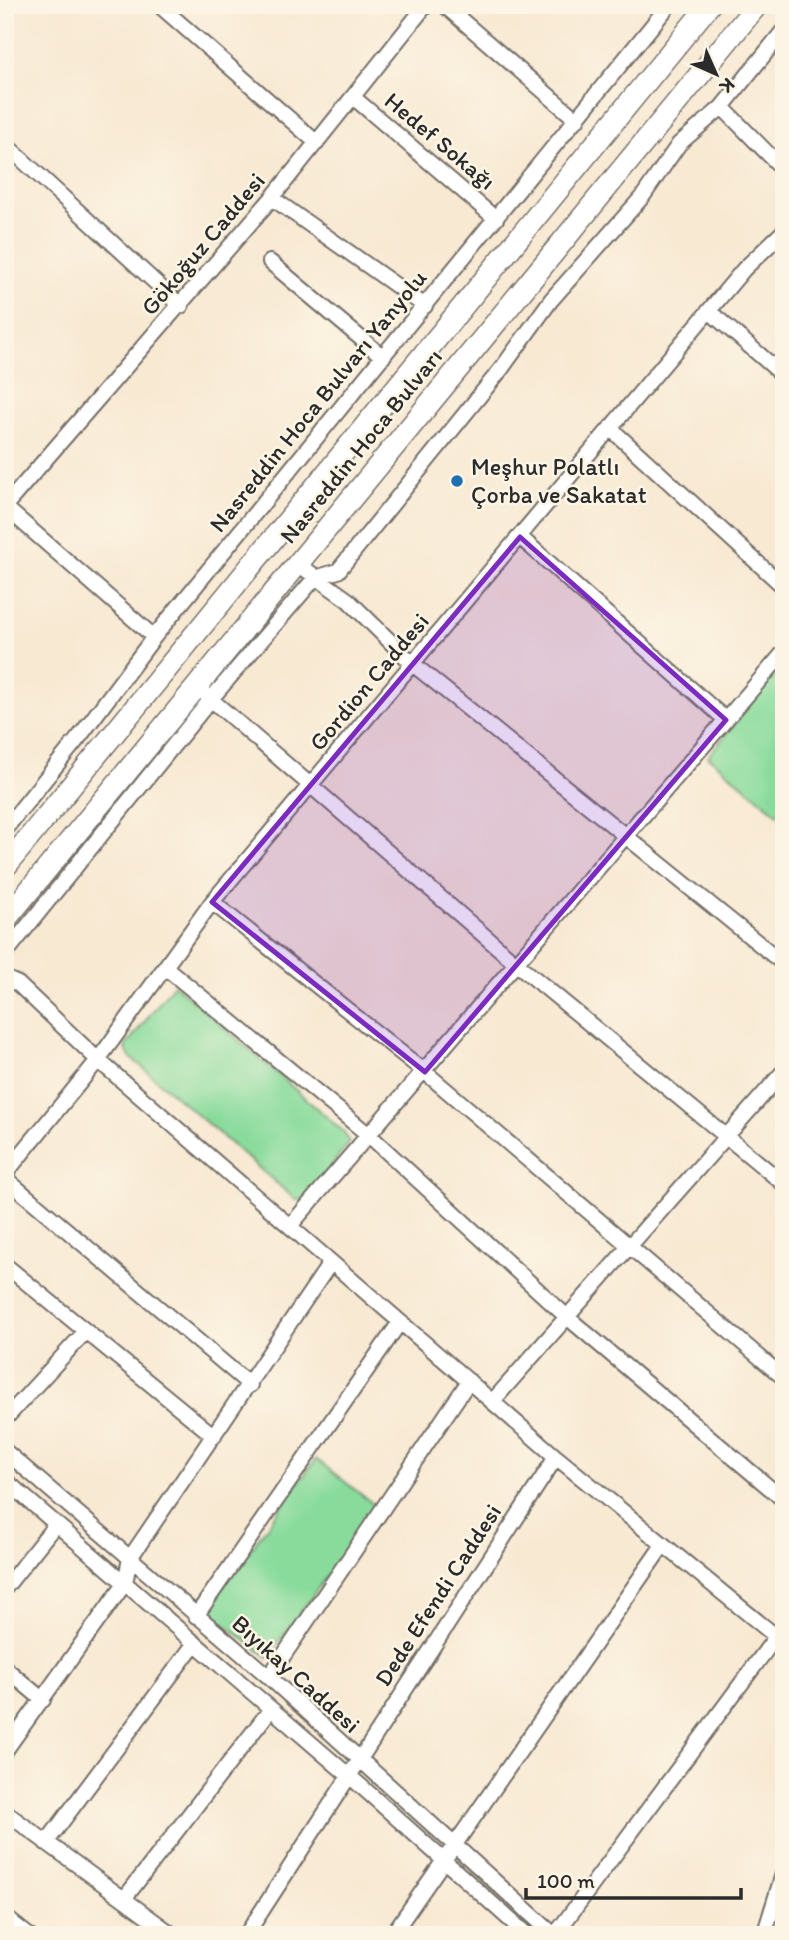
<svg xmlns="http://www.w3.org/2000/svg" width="789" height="1940" font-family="Itim,sans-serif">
  <rect width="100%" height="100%" fill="#fcf5e5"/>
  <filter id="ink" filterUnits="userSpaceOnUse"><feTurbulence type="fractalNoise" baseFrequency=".0143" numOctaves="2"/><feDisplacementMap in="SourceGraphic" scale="14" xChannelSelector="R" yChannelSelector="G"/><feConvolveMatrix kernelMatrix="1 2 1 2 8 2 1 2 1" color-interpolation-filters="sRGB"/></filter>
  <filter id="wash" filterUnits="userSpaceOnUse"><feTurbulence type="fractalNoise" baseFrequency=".00686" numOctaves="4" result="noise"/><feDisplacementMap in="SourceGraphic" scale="28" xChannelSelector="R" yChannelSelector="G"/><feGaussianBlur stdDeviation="1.57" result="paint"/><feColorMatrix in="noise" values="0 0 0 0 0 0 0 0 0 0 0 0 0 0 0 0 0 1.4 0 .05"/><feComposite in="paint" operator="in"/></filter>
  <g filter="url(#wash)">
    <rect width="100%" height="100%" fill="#f8e9d3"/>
    <path fill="#89db9c" stroke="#5a8364" stroke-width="2" d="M784,664V819L708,756Z
      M174,984L344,1132L349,1143L305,1200H296L129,1056L125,1047Z
      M316,1459L377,1507L268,1657L212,1615V1602Z"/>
  </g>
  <g filter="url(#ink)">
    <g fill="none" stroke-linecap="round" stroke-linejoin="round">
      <defs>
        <path id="minor" d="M159,5L317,143
          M444,5L577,120
          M784,30L722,107L784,170
          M353,97L496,219
          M5,144L181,306
          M272,198L425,306
          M270,262L383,357
          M709,311L784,376
          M611,429L784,587
          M5,506L272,198L426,5
          M5,507L154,637
          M520,537L726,720
          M298,564L348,600L414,665L784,964
          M206,695L517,964L784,1184
          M5,829L80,736L154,637L669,5
          M212,902L425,1072L784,1378
          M5,954L211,699L315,578L338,571L502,368L551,300L643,196L679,144L722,107
          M165,967L370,1136L567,1317L784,1500
          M5,978L18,984L98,1060L556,1457L784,1643
          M5,1174L98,1060L212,902L744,269L784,231
          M5,1178L250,1385
          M290,1226L784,652
          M5,1265L214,1436
          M492,1402L784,1071
          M5,1419L86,1331
          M5,1451L269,1677L554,1935
          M5,1480L362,1787L527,1935
          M5,1588L56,1524
          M196,1616L400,1322
          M5,1668L43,1700
          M269,1677L469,1381
          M5,1751L125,1583L130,1558L331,1262
          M5,1812L173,1935
          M46,1843L195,1643
          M124,1899L271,1709
          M5,1917L28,1935
          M246,1935L556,1457
          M392,1935L663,1545
          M555,1935L784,1626
          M764,1935L784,1871"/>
        <path id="highway" d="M5,867L709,5
          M5,920L757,5"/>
      </defs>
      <use href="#minor" stroke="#736e66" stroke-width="18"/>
      <use href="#highway" stroke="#736e66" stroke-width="24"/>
      <use href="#minor" stroke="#fff" stroke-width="14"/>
      <use href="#highway" stroke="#fff" stroke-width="21"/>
    </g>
  </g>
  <path fill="#7b2cbf" fill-opacity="0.2" stroke="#7b2cbf" stroke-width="5" stroke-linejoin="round" d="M520,537L726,720L425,1072L212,902Z"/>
  <circle fill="#1f6fb2" stroke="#fcf5e5" stroke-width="2.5" cx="457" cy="481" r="7"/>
  <g text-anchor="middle" stroke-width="5" stroke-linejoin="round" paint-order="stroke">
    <g font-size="24" fill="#2b2b2b" stroke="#fcf5e5">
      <text transform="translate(440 141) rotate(40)" y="8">Hedef Sokağı</text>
      <text transform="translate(203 244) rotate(-50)" y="8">Gökoğuz Caddesi</text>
      <text transform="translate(318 401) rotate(-51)" y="8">Nasreddin Hoca Bulvarı Yanyolu</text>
      <text transform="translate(361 446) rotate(-51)" y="8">Nasreddin Hoca Bulvarı</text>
      <text transform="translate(369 682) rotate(-50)" y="8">Gordion Caddesi</text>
      <text transform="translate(438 1595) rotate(-57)" y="8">Dede Efendi Caddesi</text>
      <text transform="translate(296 1674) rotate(42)" y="8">Bıyıkay Caddesi</text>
    </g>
    <g font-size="24" fill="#2b2b2b" stroke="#fcf5e5" text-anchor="start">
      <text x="471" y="475">Meşhur Polatlı<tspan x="471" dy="28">Çorba ve Sakatat</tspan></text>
    </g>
  </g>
  <rect width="789" height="1940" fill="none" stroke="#fcf5e5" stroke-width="28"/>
  <g transform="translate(716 74) rotate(135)" stroke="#fcf5e5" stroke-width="5" paint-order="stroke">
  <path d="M0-5L12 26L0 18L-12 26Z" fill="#2b2b2b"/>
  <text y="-10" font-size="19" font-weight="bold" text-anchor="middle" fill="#2b2b2b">K</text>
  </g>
  <path d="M526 1888v10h215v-10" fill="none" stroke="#2b2b2b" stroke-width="3.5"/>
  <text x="537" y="1888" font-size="21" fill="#2b2b2b" stroke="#fcf5e5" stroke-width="5" paint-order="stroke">100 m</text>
</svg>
